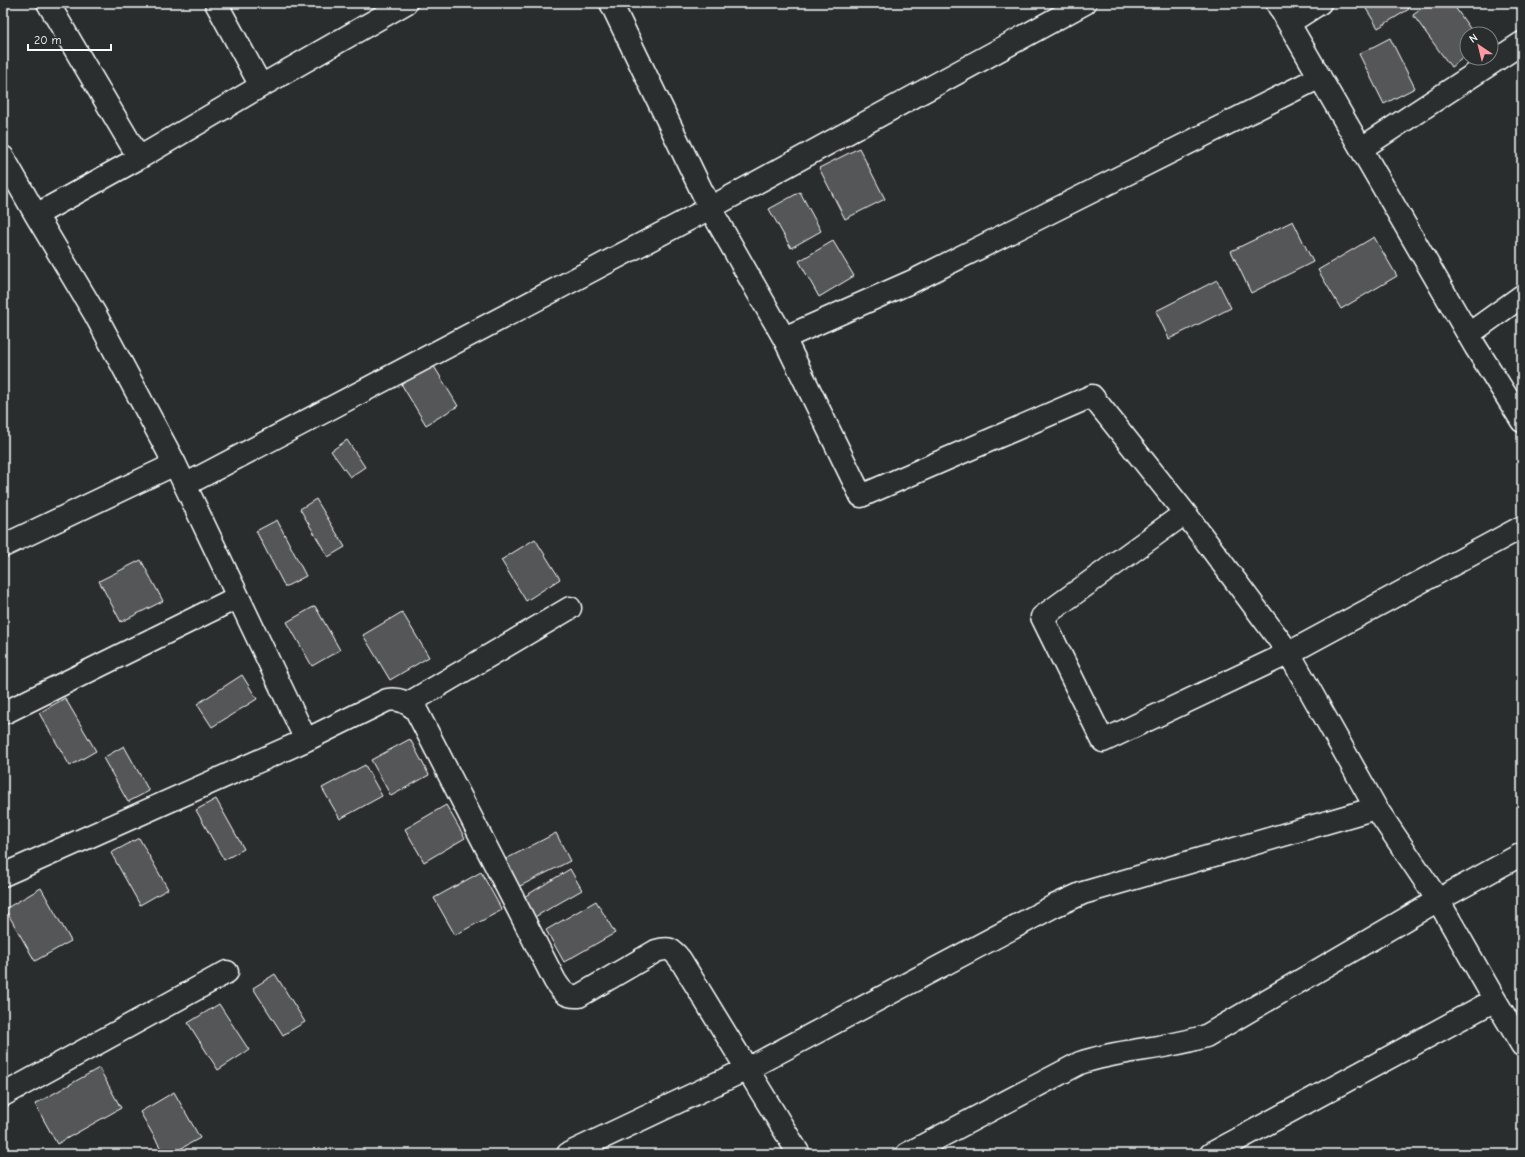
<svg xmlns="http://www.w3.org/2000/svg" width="1525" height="1157" font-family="'Comic Neue',sans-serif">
  <rect width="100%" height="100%" fill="#2a2d2e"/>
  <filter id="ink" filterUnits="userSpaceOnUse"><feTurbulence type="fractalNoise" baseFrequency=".025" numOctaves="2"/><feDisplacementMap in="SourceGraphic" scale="8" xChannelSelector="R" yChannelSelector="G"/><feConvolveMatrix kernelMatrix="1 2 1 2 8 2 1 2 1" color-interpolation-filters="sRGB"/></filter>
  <g filter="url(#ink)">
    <path fill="#555758" stroke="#fff" d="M1371,3H1405L1409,9L1378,28L1365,7Z
      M1429,3H1452L1474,34H1467V55L1451,67L1413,15Z
      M1390,38L1415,88L1384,104L1359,54Z
      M859,148L885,199L845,219L819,168Z
      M800,192L821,231L791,248L769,209Z
      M1293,221L1313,262L1251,293L1231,251Z
      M1374,237L1397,276L1341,309L1318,270Z
      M833,241L854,276L819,297L799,261Z
      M1217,280L1231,308L1169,339L1156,311Z
      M432,363L458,406L426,425L400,382Z
      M347,440L365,467L350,477L331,451Z
      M316,499L345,547L328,557L300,509Z
      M277,520L306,576L285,587L256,531Z
      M535,539L560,579L526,601L501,560Z
      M141,560L163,601L121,622L99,581Z
      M315,606L340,650L312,666L287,622Z
      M402,612L429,657L390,680L363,635Z
      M242,675L257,699L212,727L197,704Z
      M65,698L96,751L70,766L39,713Z
      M410,739L429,775L391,796L371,760Z
      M124,746L149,791L128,802L103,758Z
      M365,765L382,796L340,819L322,788Z
      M216,799L244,849L224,860L196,810Z
      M446,805L465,838L424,862L405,829Z
      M556,833L570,861L518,887L504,860Z
      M139,838L168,889L140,905L111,853Z
      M570,869L582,890L533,918L522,898Z
      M481,872L502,910L455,935L434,898Z
      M41,888L71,941L35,961L5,909Z
      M596,901L615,933L564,962L546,930Z
      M275,974L305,1022L283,1035L253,988Z
      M219,1004L249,1050L218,1070L188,1023Z
      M99,1068L121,1108L57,1144L35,1104Z
      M174,1092L200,1138L171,1154H164L140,1112Z"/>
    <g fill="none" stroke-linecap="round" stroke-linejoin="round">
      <defs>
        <path id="minor" d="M48,3L139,158
          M216,3L261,86
          M611,3L710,208L784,338L861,496L1092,396L1185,513L1042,617L1103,741L1289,653L1376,808L1438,900L1495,1000L1211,1154
          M1277,3L1475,346L1522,421
          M1289,23L1320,3
          M1362,148L1522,43
          M3,157L36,215L95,314L175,464L306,740
          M36,215L139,158L261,86L406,3
          M1469,334L1522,296
          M784,338L913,281L1320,77
          M185,485L710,208L1085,3
          M1185,513L1289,653L1522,527
          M3,546L175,464
          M409,703L570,608
          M6,712L238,597
          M3,875L306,740L387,700C399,698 407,702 416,710L555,981C562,992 566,997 579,996L656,951C669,947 672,949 680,959L799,1154
          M1495,1000L1522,1045
          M3,1095L227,972
          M568,1154L747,1069L1054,906L1083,893L1376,808
          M907,1154L1080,1063C1121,1049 1164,1050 1206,1036L1438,900L1522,854"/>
      </defs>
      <use href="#minor" stroke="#fff" stroke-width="25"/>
      <use href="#minor" stroke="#2a2d2e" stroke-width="22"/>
    </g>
  </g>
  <rect width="1525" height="1157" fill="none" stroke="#2a2d2e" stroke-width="16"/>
  <rect x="8" y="8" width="1509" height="1141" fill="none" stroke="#fff" stroke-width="1.5" filter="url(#ink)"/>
  <g transform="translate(1479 46) rotate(325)"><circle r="19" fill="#2a2d2e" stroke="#7f8182"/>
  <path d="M0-3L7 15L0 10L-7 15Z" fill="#ff9aa2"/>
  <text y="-6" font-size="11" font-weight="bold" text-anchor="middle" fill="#ffffff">N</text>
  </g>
  <path d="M28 44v6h83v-6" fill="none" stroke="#ffffff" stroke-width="2"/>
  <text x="34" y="44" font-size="12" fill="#ffffff" stroke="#2a2d2e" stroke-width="3" paint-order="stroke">20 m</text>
</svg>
